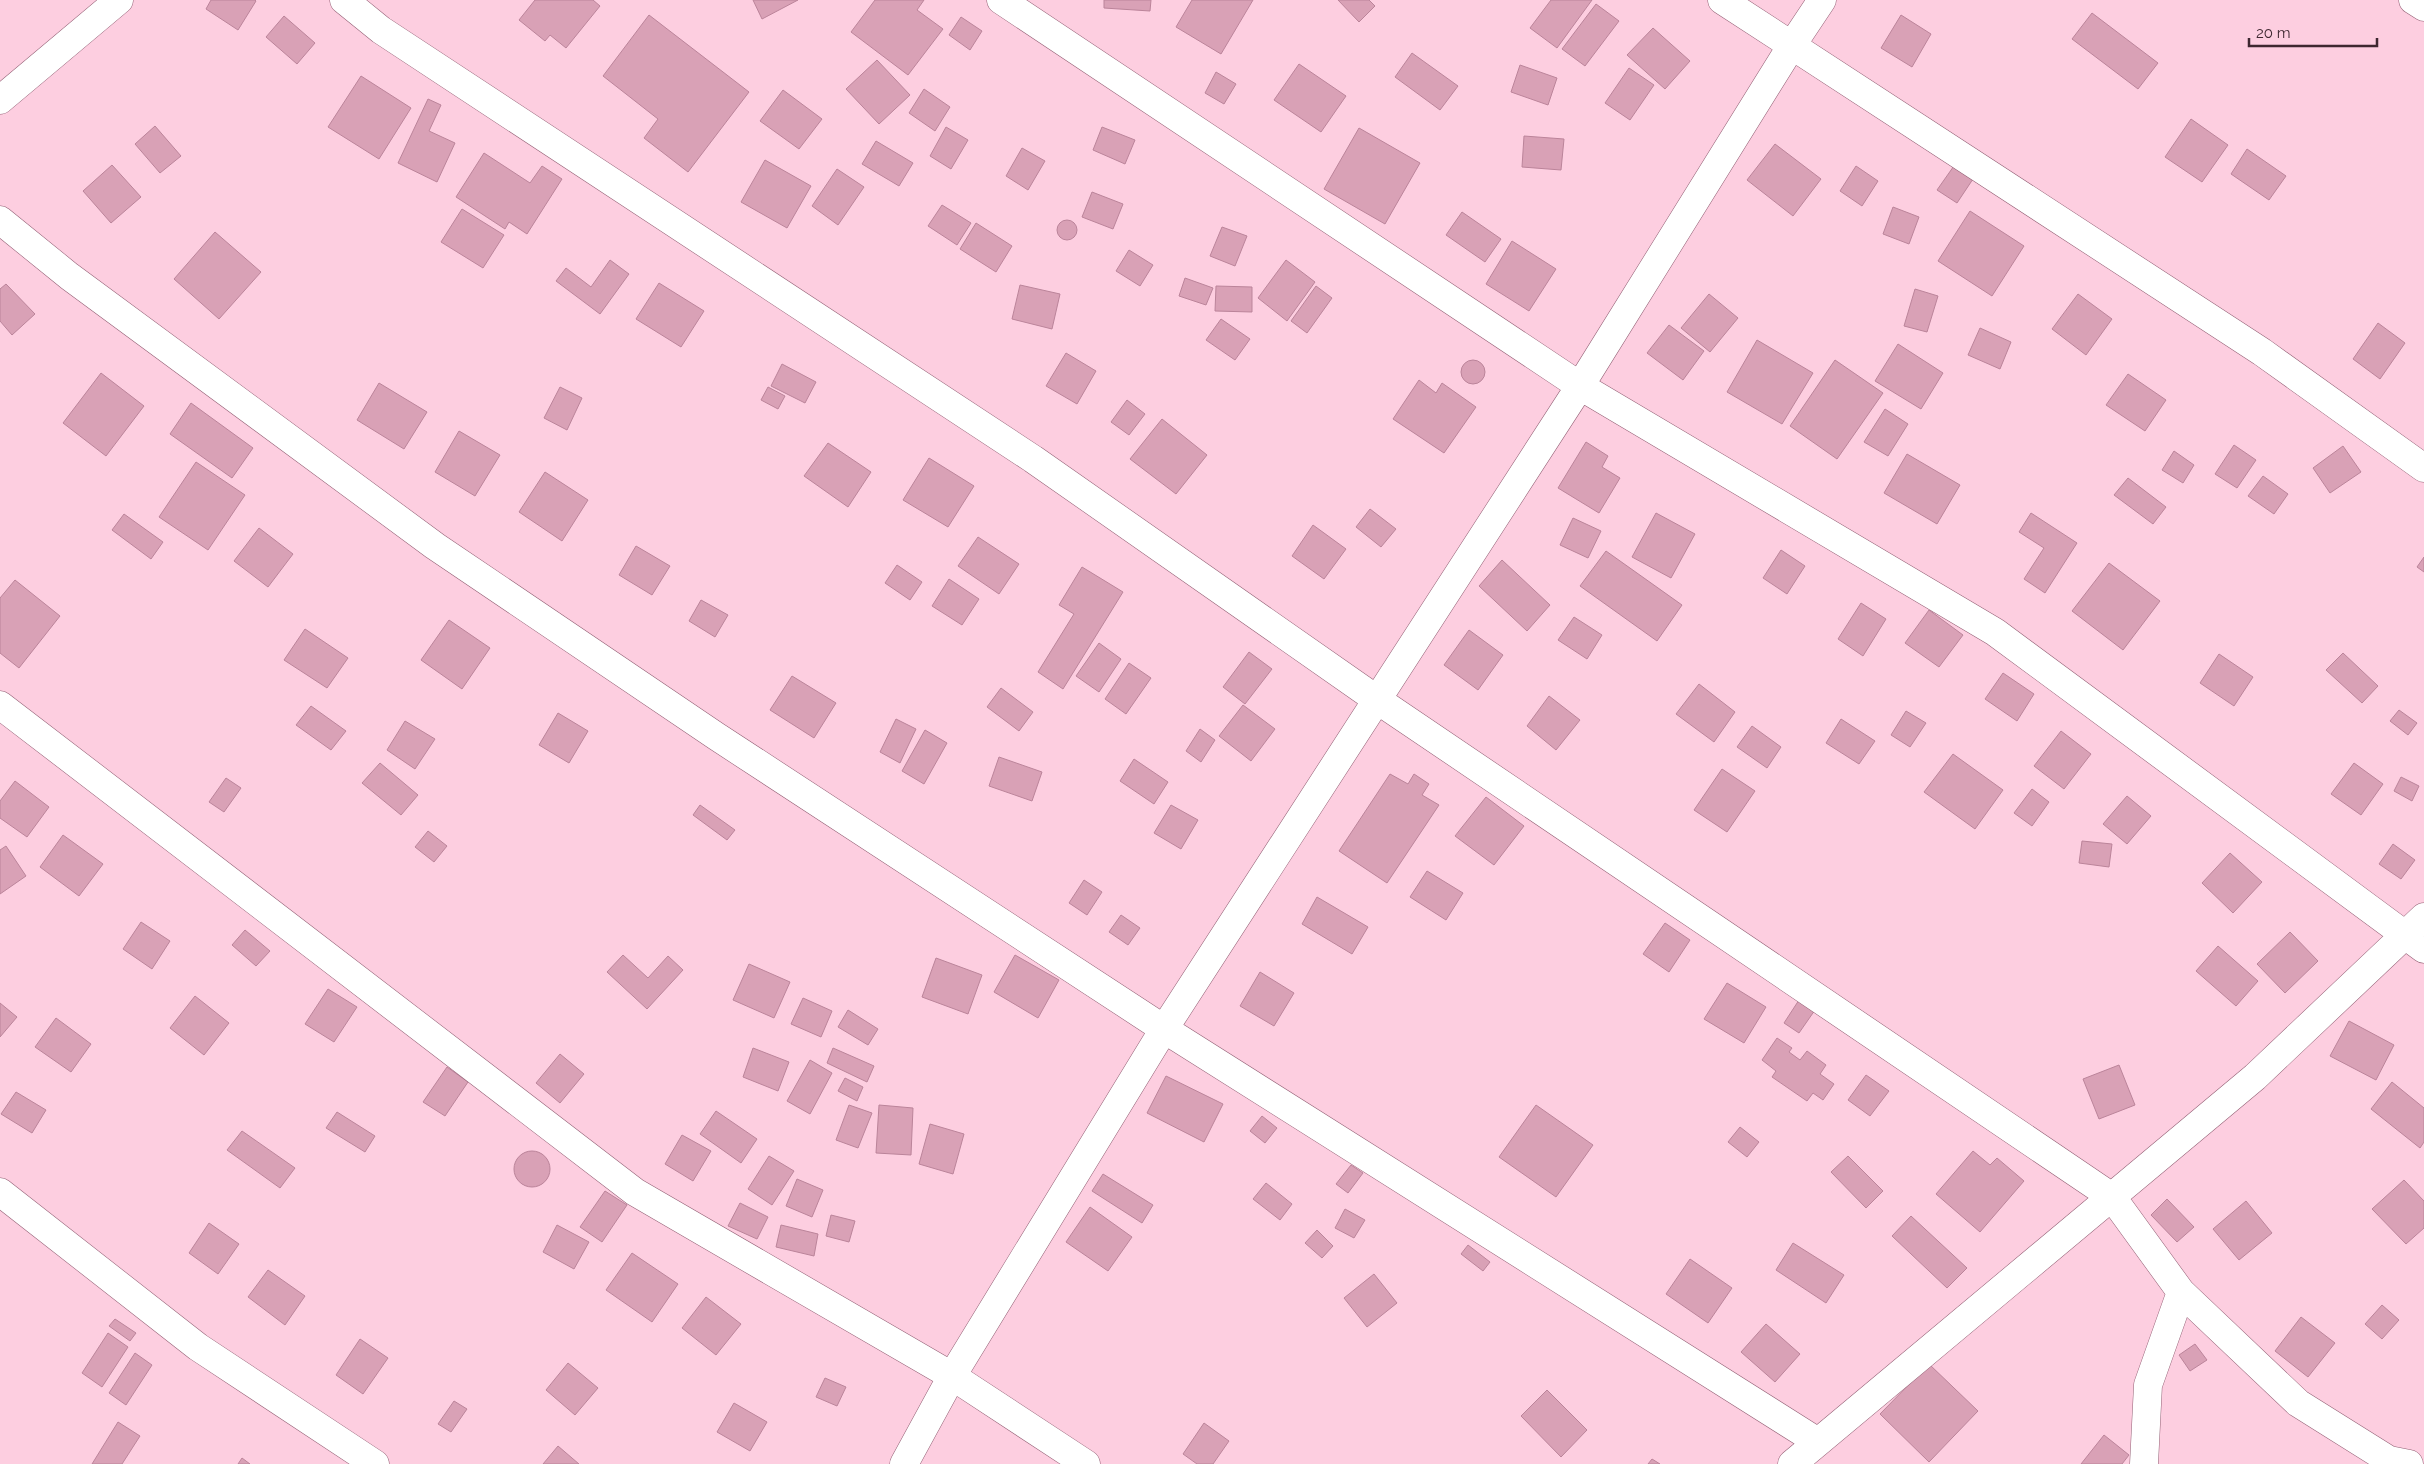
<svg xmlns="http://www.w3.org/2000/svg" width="2424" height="1464" font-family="Raleway,sans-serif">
  <rect width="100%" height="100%" fill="#fdcee0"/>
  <path fill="#d9a1b6" stroke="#bb849a" d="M211,0H255L256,1L238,30L206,9Z
    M535,0H593L600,6L566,48L550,35L545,41L519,20Z
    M753,0H798L762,19Z
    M875,0H924L917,10L943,29L908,75L851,32Z
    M1104,0H1151L1150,11L1104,8Z
    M1192,0H1253L1221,54L1176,27Z
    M1338,0H1369L1375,6L1359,22Z
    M1551,0H1592L1557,48L1530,28Z
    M1596,4L1619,21L1585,66L1562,49Z
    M2092,13L2158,63L2138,89L2072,39Z
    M649,15L749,92L688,172L644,138L658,119L603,76Z
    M1901,15L1931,34L1912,67L1881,48Z
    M284,16L315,43L297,64L266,37Z
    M961,17L982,31L970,50L949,35Z
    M1653,28L1690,61L1665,89L1627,55Z
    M1412,53L1458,86L1440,110L1395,77Z
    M877,60L910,95L879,124L846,89Z
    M1299,64L1346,96L1321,132L1274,100Z
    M1520,65L1557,78L1548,105L1511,92Z
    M1629,68L1654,85L1630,120L1605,103Z
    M1216,72L1236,84L1224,104L1205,93Z
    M361,76L411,108L379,159L328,127Z
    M924,89L950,107L935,131L909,113Z
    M783,90L822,119L799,149L760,121Z
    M428,99L441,105L429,131L455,143L437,182L398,163Z
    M2191,119L2228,145L2202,182L2165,157Z
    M155,126L181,156L160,173L135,144Z
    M946,127L968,140L951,169L930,156Z
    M1102,127L1135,140L1125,164L1093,150Z
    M1359,128L1420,163L1385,224L1324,189Z
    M1524,136L1564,139L1561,170L1522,167Z
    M876,141L913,163L899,186L862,164Z
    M1775,144L1821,179L1793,216L1747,180Z
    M1022,148L1045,161L1028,190L1006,176Z
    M2247,149L2286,176L2269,200L2231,174Z
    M484,153L530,183L542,166L562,179L527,234L509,222L505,229L456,197Z
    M765,160L811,186L787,228L741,202Z
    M1956,163L1975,176L1957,203L1937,190Z
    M112,165L141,197L111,223L83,191Z
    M1856,166L1878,181L1862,206L1840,191Z
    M837,169L864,187L838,225L812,206Z
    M1092,192L1123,204L1113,229L1082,217Z
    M942,205L971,223L957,245L928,226Z
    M1893,207L1919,217L1909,244L1883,234Z
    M462,209L504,235L483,268L441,242Z
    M1970,211L2024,246L1992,296L1938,261Z
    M1462,212L1501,239L1485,262L1446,235Z
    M1057 230a10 10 0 1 1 20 0a10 10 0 1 1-20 0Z
    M976,223L1012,246L996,272L960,249Z
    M1222,227L1247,236L1235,266L1210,256Z
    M215,232L261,272L219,319L174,279Z
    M1512,241L1556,269L1529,311L1486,284Z
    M1129,250L1153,265L1140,286L1116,271Z
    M610,260L629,274L600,314L556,281L566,268L591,287Z
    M1286,260L1315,282L1287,321L1258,298Z
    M1185,278L1213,288L1206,305L1179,296Z
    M659,283L704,311L681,347L636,319Z
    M6,284L35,314L12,335L0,321V289Z
    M1020,285L1060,294L1052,329L1012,319Z
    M1216,286L1252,287V312L1215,311Z
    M1316,286L1332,298L1307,333L1291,321Z
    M1915,289L1938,296L1927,332L1904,326Z
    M1709,294L1738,318L1710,352L1681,328Z
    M2078,294L2112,319L2086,355L2052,329Z
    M1221,319L1250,339L1235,360L1206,340Z
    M2378,323L2405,343L2380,379L2353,359Z
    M1669,325L1704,351L1683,380L1647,353Z
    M1980,328L2011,342L2000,369L1968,355Z
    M1757,340L1813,373L1782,424L1727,392Z
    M1898,344L1943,373L1921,409L1875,381Z
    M1066,353L1096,371L1077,404L1046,386Z
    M1835,360L1883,393L1837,459L1790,426Z
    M1461 372a12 12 0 1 1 24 0a12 12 0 1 1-24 0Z
    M782,364L816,382L805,403L771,386Z
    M101,373L144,406L106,456L63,423Z
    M2128,374L2166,400L2145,431L2106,405Z
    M1419,380L1436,393L1442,383L1476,407L1444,453L1393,419Z
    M379,383L427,412L404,449L357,420Z
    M560,387L582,398L567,430L544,418Z
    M768,387L785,396L778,409L761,400Z
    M1127,400L1145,414L1129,435L1111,422Z
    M191,403L253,448L232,478L170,434Z
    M1885,409L1908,424L1888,456L1864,442Z
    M1162,419L1207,455L1176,494L1130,459Z
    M459,431L500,455L475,496L435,472Z
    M1586,442L1608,456L1602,467L1620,478L1599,513L1558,488Z
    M828,443L871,472L848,507L804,476Z
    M2234,445L2256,460L2237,488L2215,474Z
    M2343,446L2361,472L2330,493L2313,468Z
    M2174,451L2194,465L2183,483L2162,470Z
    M1907,454L1960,485L1937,524L1884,493Z
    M929,458L974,486L948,527L903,500Z
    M196,462L245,495L208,550L159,517Z
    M545,472L588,500L562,541L519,512Z
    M2263,476L2288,494L2274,514L2248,496Z
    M2128,478L2166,507L2153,524L2114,495Z
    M1370,509L1396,529L1381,547L1356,527Z
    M1656,513L1695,534L1671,578L1632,557Z
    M2031,513L2077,543L2045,593L2024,579L2044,548L2019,532Z
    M124,514L163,542L151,559L112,530Z
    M1573,518L1601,531L1588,558L1560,545Z
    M1313,525L1346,549L1324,579L1292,556Z
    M259,528L293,554L268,587L234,561Z
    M978,537L1019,564L999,594L958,566Z
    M636,546L670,566L652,595L619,575Z
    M1781,550L1805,566L1787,594L1763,578Z
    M1606,551L1682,605L1657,641L1580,586Z
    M2424,557V572L2417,567Z
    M1502,560L1550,605L1527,631L1479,586Z
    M2109,563L2160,601L2123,650L2072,611Z
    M897,565L922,582L910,600L885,583Z
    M1082,567L1123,592L1063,689L1038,672L1074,614L1059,605Z
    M949,579L979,599L962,625L932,606Z
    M15,580L60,616L19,668L0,653V598Z
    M701,600L728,615L715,637L689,621Z
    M1861,603L1886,619L1863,656L1838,639Z
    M1929,610L1963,635L1939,667L1905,643Z
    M1574,617L1602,635L1587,659L1558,640Z
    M449,620L490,648L462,689L421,660Z
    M305,629L348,658L327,688L284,660Z
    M1469,630L1503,655L1478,690L1444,665Z
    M1099,643L1121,659L1099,692L1076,676Z
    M1249,652L1272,669L1245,704L1223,687Z
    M2343,653L2378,686L2362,703L2326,670Z
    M2219,654L2253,677L2234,706L2200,683Z
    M1129,663L1151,678L1126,714L1105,699Z
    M2003,673L2034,694L2017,721L1985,699Z
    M792,676L836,703L814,738L770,710Z
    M1699,684L1735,712L1714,742L1676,714Z
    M1001,688L1033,712L1019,731L987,707Z
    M1549,696L1580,720L1556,750L1527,726Z
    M1243,705L1275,729L1251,761L1219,736Z
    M311,706L346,731L331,750L296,725Z
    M2399,710L2417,723L2408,735L2390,721Z
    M1906,711L1926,723L1910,747L1891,735Z
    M558,713L588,731L569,763L539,745Z
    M896,719L916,729L900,763L880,752Z
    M1841,719L1875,741L1859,764L1826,743Z
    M405,721L435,739L415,769L387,750Z
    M1752,726L1781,747L1767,768L1737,747Z
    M1200,729L1215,740L1201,762L1186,751Z
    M925,730L947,743L924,784L902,771Z
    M2061,731L2091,754L2064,789L2034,766Z
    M1953,754L2003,790L1975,829L1924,792Z
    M999,757L1042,772L1032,801L989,786Z
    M1134,759L1168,782L1154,804L1120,781Z
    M380,763L418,795L401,815L362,783Z
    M2354,763L2383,784L2361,815L2331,794Z
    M1722,769L1755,791L1727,832L1694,810Z
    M1390,774L1408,784L1414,774L1429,784L1422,795L1439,805L1387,883L1339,851Z
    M2401,777L2419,786L2412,801L2394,791Z
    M226,778L241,788L224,812L209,802Z
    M15,781L49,807L27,837L0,818V801Z
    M2032,789L2049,802L2032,826L2014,813Z
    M2127,796L2151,816L2127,844L2103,824Z
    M1486,797L1524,826L1494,865L1455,836Z
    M700,805L735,830L727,840L693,815Z
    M1171,805L1198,820L1181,849L1154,833Z
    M428,831L447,846L434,862L415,847Z
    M63,835L103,864L79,896L40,867Z
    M2082,841L2112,844L2109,867L2079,863Z
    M2393,844L2415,860L2401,879L2379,864Z
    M6,846L26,876L0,894V850Z
    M2230,853L2262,882L2233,913L2202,883Z
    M1427,871L1463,893L1446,920L1410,897Z
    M1084,880L1102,892L1087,915L1069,903Z
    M1317,897L1368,927L1352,954L1302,924Z
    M1121,915L1140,928L1128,945L1109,932Z
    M141,922L170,941L152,969L123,949Z
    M1665,923L1690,940L1669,972L1643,954Z
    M245,930L270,951L256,966L232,945Z
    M2290,932L2318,961L2285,993L2257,964Z
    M2218,946L2258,981L2236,1006L2196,971Z
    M623,955L648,978L668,956L683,970L647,1009L607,972Z
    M1015,955L1059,980L1038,1018L994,992Z
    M936,958L982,975L968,1014L922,997Z
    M749,964L790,982L774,1018L733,1000Z
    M1260,972L1294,993L1274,1026L1240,1006Z
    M1727,983L1766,1007L1744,1043L1704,1019Z
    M328,989L357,1007L334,1042L305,1024Z
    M195,996L229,1023L204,1055L170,1028Z
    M803,998L832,1011L821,1037L791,1024Z
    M1799,1000L1815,1010L1799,1033L1784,1023Z
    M0,1003L17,1017L0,1037Z
    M848,1010L878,1029L868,1045L838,1027Z
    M56,1018L91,1044L71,1072L35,1047Z
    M2349,1021L2394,1045L2376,1080L2330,1056Z
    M1777,1038L1792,1048L1789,1052L1800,1060L1807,1051L1826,1065L1820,1074L1834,1084L1823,1100L1813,1093L1807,1101L1772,1077L1776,1071L1762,1060Z
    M753,1048L789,1062L778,1091L743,1077Z
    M833,1048L874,1066L867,1082L827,1063Z
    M560,1054L584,1074L560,1103L536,1083Z
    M810,1060L832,1073L810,1114L787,1101Z
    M2119,1065L2135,1105L2099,1119L2083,1079Z
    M447,1067L468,1082L445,1116L423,1102Z
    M1866,1075L1889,1091L1870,1116L1848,1100Z
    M1166,1076L1223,1104L1204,1142L1147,1113Z
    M845,1078L863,1087L857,1101L838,1091Z
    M2392,1082L2424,1108V1142L2420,1148L2371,1109Z
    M16,1092L46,1110L32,1133L1,1114Z
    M849,1105L872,1113L858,1148L836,1140Z
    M879,1105L913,1108L911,1155L876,1153Z
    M1536,1105L1593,1145L1556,1197L1499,1157Z
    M716,1111L757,1139L741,1163L700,1134Z
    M337,1112L375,1136L365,1152L326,1128Z
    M1262,1116L1277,1128L1265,1143L1250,1131Z
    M930,1124L964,1134L953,1174L919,1164Z
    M1740,1127L1759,1142L1747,1157L1728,1142Z
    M242,1131L295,1168L280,1188L227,1150Z
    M682,1135L711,1151L693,1181L665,1164Z
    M514 1169a18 18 0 1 1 36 0a18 18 0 1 1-36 0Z
    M1973,1151L1990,1165L1997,1158L2024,1181L1980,1232L1936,1194Z
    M769,1156L794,1171L772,1205L748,1189Z
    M1848,1156L1883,1191L1866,1208L1831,1172Z
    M1351,1165L1363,1173L1348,1193L1336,1184Z
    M1103,1174L1153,1205L1142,1223L1092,1191Z
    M797,1179L823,1190L812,1217L786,1206Z
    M2404,1180L2424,1201V1228L2406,1244L2372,1209Z
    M1266,1183L1292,1204L1280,1220L1253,1199Z
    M605,1191L627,1205L602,1242L580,1227Z
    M2167,1199L2194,1227L2177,1242L2151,1215Z
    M2246,1201L2272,1233L2239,1260L2213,1229Z
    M740,1203L768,1217L757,1239L728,1226Z
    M1090,1207L1132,1237L1108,1271L1066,1242Z
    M1345,1209L1365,1220L1354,1238L1335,1228Z
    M831,1215L855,1221L849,1242L826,1236Z
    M1911,1216L1967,1268L1947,1288L1892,1236Z
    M209,1223L239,1244L218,1274L189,1253Z
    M557,1225L589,1242L574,1269L543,1252Z
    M781,1225L818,1234L814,1256L776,1247Z
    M1317,1230L1333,1246L1322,1258L1305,1243Z
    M1793,1243L1844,1275L1826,1303L1776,1270Z
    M1468,1245L1490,1262L1483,1271L1461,1254Z
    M632,1253L678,1284L652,1322L606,1290Z
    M1690,1259L1732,1288L1708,1323L1666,1294Z
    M268,1270L305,1296L285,1325L248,1297Z
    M1374,1274L1397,1303L1367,1327L1344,1298Z
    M706,1297L741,1324L716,1355L682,1328Z
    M2382,1305L2399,1320L2382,1339L2365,1324Z
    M2301,1317L2335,1343L2308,1377L2275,1351Z
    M115,1319L136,1333L130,1341L109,1326Z
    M1766,1324L1800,1354L1775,1382L1741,1352Z
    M108,1333L128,1347L102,1387L82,1373Z
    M360,1339L388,1358L363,1394L336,1375Z
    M2195,1344L2207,1360L2190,1371L2179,1355Z
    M135,1353L152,1365L126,1405L109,1393Z
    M568,1363L598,1388L575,1415L546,1390Z
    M1929,1364L1978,1411L1929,1462L1880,1414Z
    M825,1378L846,1387L837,1406L816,1397Z
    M1547,1390L1587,1430L1561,1457L1521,1416Z
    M454,1401L467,1409L451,1432L438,1424Z
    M734,1403L767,1422L750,1451L717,1432Z
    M118,1422L140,1436L122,1464H92Z
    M1204,1423L1229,1441L1213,1464H1197L1183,1454Z
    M2104,1435L2129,1455L2122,1464H2081Z
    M558,1446L579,1464H543Z
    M242,1458L250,1464H238Z
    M1652,1459L1660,1464H1648Z"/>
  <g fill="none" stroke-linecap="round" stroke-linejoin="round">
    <defs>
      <path id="minor" d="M344,0L381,30L1033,459L1376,699L2112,1197L2181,1292L2298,1403L2389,1460L2409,1464
        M1001,0L1580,386L1995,632L2424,949
        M1722,0L2262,352L2424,468
        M2413,0L2424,7
        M0,100L119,0
        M0,220L69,276L435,546L716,736L1164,1029L1818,1442
        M0,705L635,1192L952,1376L1086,1464
        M0,1192L198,1347L375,1464
        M904,1464L952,1376L1164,1029L1580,386L1792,45L1822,0
        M1792,1464L2255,1077L2424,917
        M2144,1464L2148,1385L2181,1292"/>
    </defs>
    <use href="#minor" stroke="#936075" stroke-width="29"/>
    <use href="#minor" stroke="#fff" stroke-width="28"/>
  </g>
  <path d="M2249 38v8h128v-8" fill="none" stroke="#3e2730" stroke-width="2.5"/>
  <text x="2256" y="38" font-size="15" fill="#3e2730" stroke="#fdcee0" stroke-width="4" paint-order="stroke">20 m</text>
</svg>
